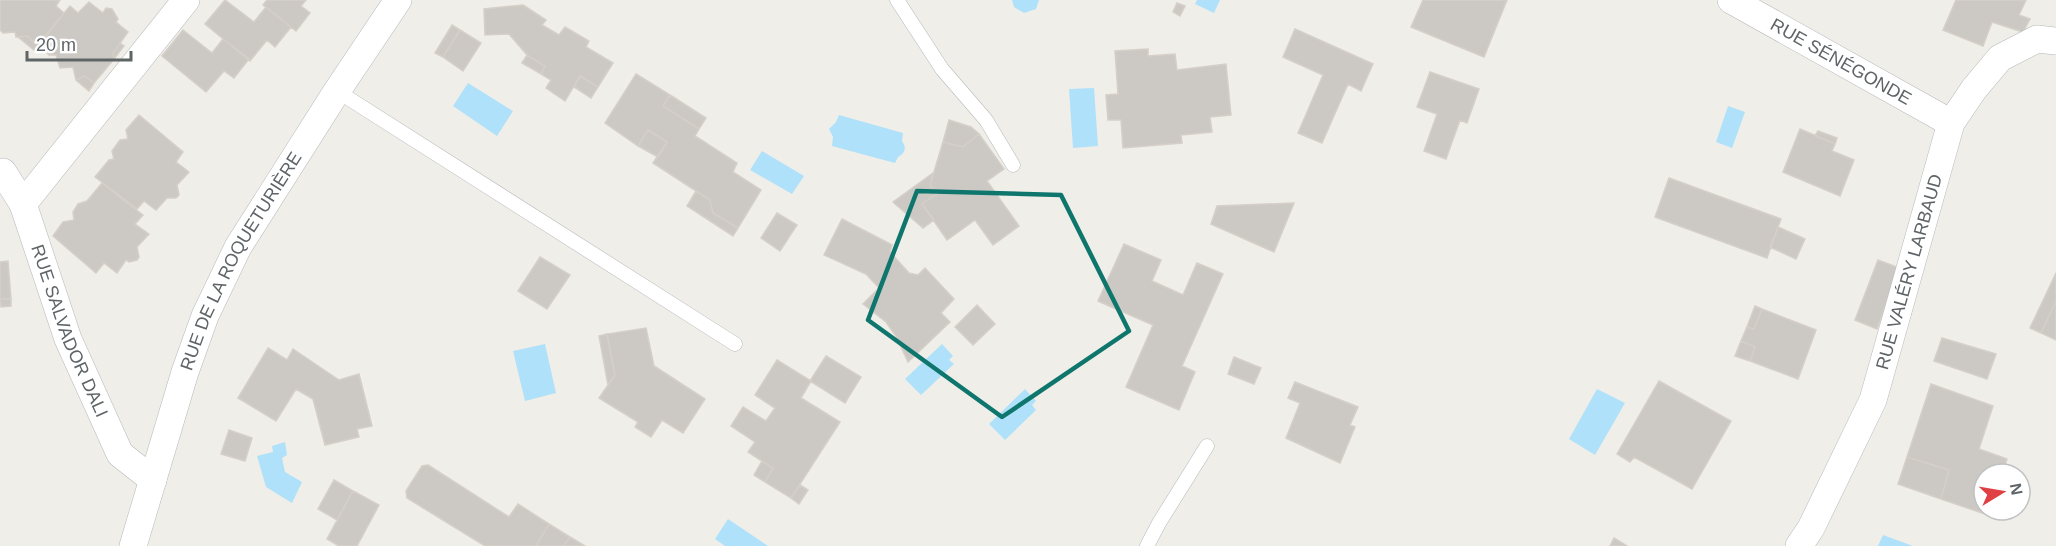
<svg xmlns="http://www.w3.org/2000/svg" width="2056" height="546" font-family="Arial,sans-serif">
  <rect width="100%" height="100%" fill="#f0eee8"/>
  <path fill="#afe1fa" d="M1012,0H1039L1036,9L1024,13L1014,7Z
    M1197,0H1220L1214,13L1195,4Z
    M468,83L513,111L497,136L453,106Z
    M1094,88L1098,146L1073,148L1069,89Z
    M1728,106L1745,112L1732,148L1716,142Z
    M839,115L903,133L902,141C907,148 905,153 898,157L895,163L832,146L833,137L829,129L836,122Z
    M762,151L804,176L792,194L750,170Z
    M545,344L556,393L525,401L513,351Z
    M942,344L953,356L949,360L954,364L921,395L905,379Z
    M1025,389L1036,401L1032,405L1036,410L1005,440L989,424Z
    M1597,389L1625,403L1595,455L1569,439Z
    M285,442L287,455L282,458L285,472L302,482L292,503L266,487L257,456L273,452L272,446Z
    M728,519L768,546H725L715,539Z
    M1883,535L1913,546H1878Z"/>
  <path fill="#ccc9c5" stroke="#d5cfc7" stroke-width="1.5" d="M0,0H60L56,6L64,13L38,46L27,36L16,37L15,32L3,33L0,30Z
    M225,0L254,22L266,7L291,27L275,47L267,40L250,61L205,24Z
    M267,0H306L301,6L310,13L296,31L263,5Z
    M1423,0H1507L1484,57L1411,27Z
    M1956,0H2026L2019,15L2030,19L2023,32L1992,22L1983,46L1943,30Z
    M89,2L103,13L106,8L112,9L118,19L116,22L128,32L113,53L114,59L94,83L85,76L76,80L73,67L60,68L56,55H50L49,48L41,41L70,6L78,13Z
    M1177,3L1185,6L1180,16L1173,12Z
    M523,5L546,20L542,25L559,35L565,27L589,41L586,47L613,63L598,87L580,76L565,101L546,88L551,80L541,74L545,66L527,55L509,34L485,35L484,9Z
    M452,25L460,30L443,57L435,53Z
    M1295,29L1373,64L1361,91L1348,84L1322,143L1298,133L1323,75L1283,57Z
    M183,30L212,53L223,39L249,59L234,78L224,71L206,92L162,56Z
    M460,30L481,43L463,71L443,57Z
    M27,36L38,46L34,50L18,37Z
    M41,41L49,48V55L38,46Z
    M120,43L124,46L114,59L113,53Z
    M1148,49V56L1175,54L1177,70L1226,64L1231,115L1210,117L1212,132L1181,135L1182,143L1123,148L1121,120H1108L1106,95L1118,94L1115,51Z
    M527,55L545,66L541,74L522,63Z
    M1430,72L1479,89L1467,123L1460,120L1446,159L1424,151L1437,114L1417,107Z
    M636,74L670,95L663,106L699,129L695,136L737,163L733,172L761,190L738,228L713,213L710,200L653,163L667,142L648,130L638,146L605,123Z
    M85,76L94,83L89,91L76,80Z
    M580,76L598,87L591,98L574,87Z
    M670,95L706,118L699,129L663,106Z
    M139,115L183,152L176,162L189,172L177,185L179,195L176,198H167L156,210L144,201L137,209L95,177L109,160L114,159L112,151L120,140L128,139L126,130Z
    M949,120L971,127L979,134L963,147L943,142Z
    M1800,129L1835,144L1832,151L1854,160L1840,196L1783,172Z
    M648,130L667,142L658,157L638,146Z
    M1818,131L1837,138L1835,144L1815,136Z
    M979,134L1004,169L987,181L1019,226L993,245L975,220L947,240L922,204L937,194L930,185L943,142L963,147Z
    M933,173L930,185L937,194L922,204L934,220L923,228L893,202Z
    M1669,178L1781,219L1767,258L1655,217Z
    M102,183L143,215L135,224L149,234L137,247L139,257L137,260L129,262L126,260L117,273L104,263L96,273L53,236L63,222L74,220L73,212L78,204L87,201Z
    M696,191L710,200L713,213L738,228L733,236L687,206Z
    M1294,203L1274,252L1211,224L1217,206Z
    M777,213L797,225L780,251L761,238Z
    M842,219L892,245L890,252L909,273L918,275L925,268L954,299L941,313L950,322L908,362L896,336L886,322L863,304L879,288L866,274L824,255Z
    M1778,227L1805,239L1796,259L1770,247Z
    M1124,244L1161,260L1152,281L1183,295L1197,263L1223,274L1182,366L1195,372L1179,410L1126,387L1153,325L1098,301Z
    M540,257L570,275L547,309L518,291Z
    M1878,260L1899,268L1877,329L1855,320Z
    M8,261L11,299H0V262Z
    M2056,273V301L2041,333L2030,328Z
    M0,299H11V306L1,307Z
    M2056,301V340L2041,333Z
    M977,305L995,324L973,345L955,327Z
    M1755,306L1762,309L1754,329L1747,327Z
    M1762,309L1816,330L1798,379L1750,361L1755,347L1741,341L1747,327L1754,329Z
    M646,328L654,366L705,399L683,433L662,420L651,437L635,427L638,422L599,398L615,375L607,334Z
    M607,334L615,375L608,385L599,336Z
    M1942,338L1996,354L1987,379L1934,361Z
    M1741,341L1755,347L1750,361L1735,356Z
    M268,348L287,360L293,349L339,380L359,374L372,426L357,429L359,437L325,445L313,399L296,389L276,421L238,398Z
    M826,356L861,377L845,403L810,381Z
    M1234,357L1261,368L1254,384L1228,374Z
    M777,360L811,381L801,398L840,422L791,498L765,482L773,468L748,452L755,442L731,426L743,407L766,421L775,408L755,395Z
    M1659,381L1731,421L1692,489L1634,457L1630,462L1617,454Z
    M1295,382L1358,407L1350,425L1355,427L1340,463L1286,438L1300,403L1288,398Z
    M1931,384L1993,406L1979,449L2007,459L2002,474H1984V510H1990L1988,515L1941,499L1949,470L1907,457Z
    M229,430L252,438L245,461L221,454Z
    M1907,457L1949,470L1941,499L1898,484Z
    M762,461L773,468L765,482L754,475Z
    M428,465L509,517L518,504L549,524L536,546H485L407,498L406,491L422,466Z
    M334,480L353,491L337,520L318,509Z
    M800,485L808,490L799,504L791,498Z
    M353,491L379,505L357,546H339L327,539Z
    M549,524L570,537L564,546H536Z
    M570,537L585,546H564Z
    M1614,538L1627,546H1610Z"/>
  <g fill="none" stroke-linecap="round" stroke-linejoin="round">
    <defs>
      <path id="lane" d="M897,0L942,69L986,120L1013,165
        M337,91L735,344
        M1147,546L1159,523L1207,446"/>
      <g id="street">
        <path id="s1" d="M1731,0L1951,123"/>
        <path id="s2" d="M0,173L3,172L23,204L68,339L120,454L153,480"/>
        <path d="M23,204L186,0"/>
        <path id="s3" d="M133,546L185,372L205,316L238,247L337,91L398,0"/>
        <path id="s4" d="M1799,546L1811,528L1873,400L1951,123L1974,89L2000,58L2037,39L2056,41"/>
      </g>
    </defs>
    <use href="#lane" stroke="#b5b8bb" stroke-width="15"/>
    <use href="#street" stroke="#b5b8bb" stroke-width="28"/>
    <use href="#lane" stroke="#fff" stroke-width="14"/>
    <use href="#street" stroke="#fff" stroke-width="27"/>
  </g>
  <path fill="none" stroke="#0f766e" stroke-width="4.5" stroke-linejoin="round" d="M917,191L1061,195L1129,331L1002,417L868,320Z"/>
  <g text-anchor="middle" stroke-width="5" stroke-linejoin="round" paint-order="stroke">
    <g font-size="18" fill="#5f6467" stroke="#fff">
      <text dy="6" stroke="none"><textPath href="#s1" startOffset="126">RUE SÉNÉGONDE</textPath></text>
      <text dy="6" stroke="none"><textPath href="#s3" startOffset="306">RUE DE LA ROQUETURIÈRE</textPath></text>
      <text dy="6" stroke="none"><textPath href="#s4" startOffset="297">RUE VALÉRY LARBAUD</textPath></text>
      <text dy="6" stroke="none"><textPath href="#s2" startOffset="176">RUE SALVADOR DALI</textPath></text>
    </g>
  </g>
  <g transform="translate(2002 492) rotate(79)"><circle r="28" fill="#ffffff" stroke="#bfc1c2" stroke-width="1.5"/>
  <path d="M0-4.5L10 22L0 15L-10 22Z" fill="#df4044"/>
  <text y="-9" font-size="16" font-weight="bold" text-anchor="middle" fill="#5f6467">N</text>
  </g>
  <path d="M27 51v9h104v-9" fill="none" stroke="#5f6467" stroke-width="3"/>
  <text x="36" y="51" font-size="18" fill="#5f6467" stroke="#ffffff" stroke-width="4.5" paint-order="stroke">20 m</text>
</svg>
